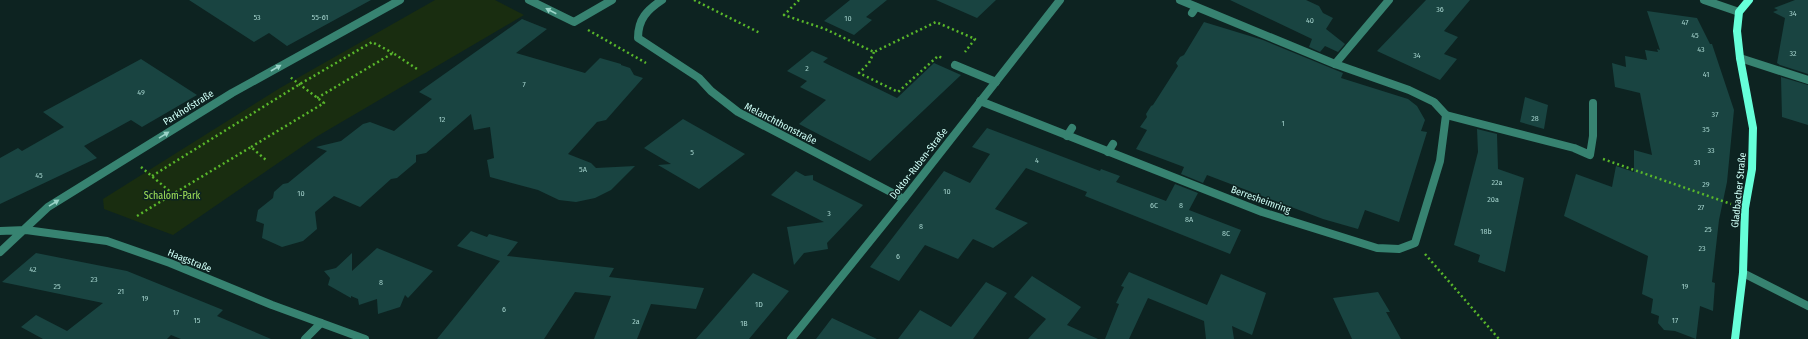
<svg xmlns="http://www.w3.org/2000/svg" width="1808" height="339" font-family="'Fira Sans Condensed',sans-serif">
  <rect width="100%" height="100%" fill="#0d2321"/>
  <path fill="#192d10" d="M435,0H495L524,15L316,137L173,235L104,209L103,199L280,88Z"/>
  <path fill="#194441" d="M189,0H371L287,46L269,33L254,42Z
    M850,0H887L866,17L872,20L854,35L824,21Z
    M936,0H996L977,18Z
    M1230,0H1306L1319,6L1323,13L1333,18L1326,29L1345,44L1338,52L1325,46L1320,52L1309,47L1312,39Z
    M1426,0H1470L1444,31L1458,37L1444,54L1457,59L1440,80L1377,51Z
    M1795,0H1808V74L1780,65L1777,63L1785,18L1773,12L1778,10L1774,8Z
    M1647,11L1697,18L1710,44H1712L1734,110L1727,182L1719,220L1712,282L1715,283L1713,311L1700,306L1696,339L1675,331L1664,330L1658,323L1659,316L1651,313L1653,299L1642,294L1648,256L1564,216L1576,174L1612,187L1616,166L1634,172V150L1652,155L1640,93L1615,87L1612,63L1626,67L1625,56L1647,60L1645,50L1658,52L1657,49L1660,50Z
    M522,19L547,29L516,53L585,73L600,58L621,64V65L630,68L634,75L643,78L606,120L597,122L568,154L591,163L596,168L635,166L611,190L595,198L576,202L559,200L538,190L490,177L487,160L494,158L490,127L474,130L471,114L426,153L416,155V162L397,178L391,179L360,207L334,196L315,212L317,229L303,241L282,247L262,238L264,224L256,221L258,210L273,198L274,192L283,184L288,183L327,151L316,147L341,141L363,124L370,122L394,131L432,99L419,92Z
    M1204,22L1263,40L1343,73L1341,78L1408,99L1417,106L1425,120L1421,131L1427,132L1399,222L1365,210L1358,229L1323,219L1207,175L1203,183L1181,174L1184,167L1136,149L1147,130L1140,127L1147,117L1146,114L1151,106L1153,105L1178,66L1176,63L1180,57L1184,55Z
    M812,51L828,58L823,62L897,98L934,63L961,75L870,161L799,124L826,100L800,87L807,81L787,71Z
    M141,59L197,95L142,127L131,120L84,146L97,158L0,204V158L18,148L22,151L64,127L43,112Z
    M1781,77L1808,85V125L1782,117Z
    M1525,97L1548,105L1544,129L1520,122Z
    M683,119L745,154L699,189L658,165L671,164L644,148Z
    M987,128L1100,171L1101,169L1120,176L1116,182L1166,201L1175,184L1198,193L1189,210L1241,230L1230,254L1085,196L1087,192L1026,168L995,209L1028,223L993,248L973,239L958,259L925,245L899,281L870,267L944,171L970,183L990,154L972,147Z
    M1477,129L1497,134L1498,169L1524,178L1505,272L1478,262L1480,255L1454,245L1478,152Z
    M796,171L805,176L813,175V180L863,205L827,243L828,249L804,253L794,265L787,227L824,222L771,195Z
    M471,231L487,237L489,234L518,242L507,256L614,268L609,277L704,288L696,309L651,304L637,339H594L611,296L575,292L544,339H437L500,261L457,246Z
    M377,248L433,271L408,298L405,295L400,307L378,314L377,299L359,305L358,299L351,296V298L328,285L330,278L324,271L336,268L352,253V271Z
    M36,253L127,271L223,310L217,316L271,339H181L171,335L167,339H43L21,327L36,315L67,331L103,303L2,282Z
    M1129,272L1207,305L1221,274L1266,293L1252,335L1232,326L1234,339H1206L1204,321L1148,298L1129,339H1105L1119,304L1116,303L1124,287L1121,286Z
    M753,273L789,291L749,339H696Z
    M1032,276L1081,307L1067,325L1098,339H1028L1046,319L1014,297Z
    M986,282L1007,293L973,339H898L920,310L951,327Z
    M1378,292L1390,312H1386L1401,339H1352L1333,298Z
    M832,318L877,339H816Z"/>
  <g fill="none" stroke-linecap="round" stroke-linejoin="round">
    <path stroke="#59b72b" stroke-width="2.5" stroke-dasharray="2 3" stroke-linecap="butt" d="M694,0L760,33
      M799,0L784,15L825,29L874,52L936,22L975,39L965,52
      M588,30L646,63
      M874,52L869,63L859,73L898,92L938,56L942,58
      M317,98L393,53L417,69
      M251,147L324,103L290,77
      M1603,159L1731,204
      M141,167L173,194L251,147L266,160
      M152,176L300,84L372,42L393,53
      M137,216L173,194
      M1425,254L1499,339"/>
    <path stroke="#378371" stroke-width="8" d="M529,0L574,22L612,0
      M1192,13L1196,7
      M1335,64L1389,0
      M955,65L996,82
      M1446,115L1574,148L1590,155L1593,136V103
      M1067,136L1072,128
      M1108,152L1113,144
      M305,339L321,323"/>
    <path stroke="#378371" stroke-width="8" d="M662,0C647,10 638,19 638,38L699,78L711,91L738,112L904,199
      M1740,58L1808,80
      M980,101L1262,212L1377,248L1399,249L1415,243L1440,161L1446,115L1434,102L1409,90L1335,64L1180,0
      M0,231L26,230L107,241L170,263L272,305L365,339
      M0,252L48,207L232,93L400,0"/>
    <path stroke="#378371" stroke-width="8" d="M1704,0L1739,12
      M1743,273L1808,306
      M791,339L904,199L1060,0"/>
    <path stroke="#66ffd9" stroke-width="8" d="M1735,339L1743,273L1745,208L1752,169L1753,128L1740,58L1737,31L1739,12L1749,0"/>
  </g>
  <defs><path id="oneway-solid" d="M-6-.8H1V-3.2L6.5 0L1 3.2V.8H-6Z"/></defs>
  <g fill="#9ad4c8">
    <use href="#oneway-solid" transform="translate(551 11) rotate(-153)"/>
    <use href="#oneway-solid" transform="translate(276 68) rotate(-30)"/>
    <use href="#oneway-solid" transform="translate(164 135) rotate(-32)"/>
    <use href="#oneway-solid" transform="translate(54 203) rotate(-32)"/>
  </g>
  <g text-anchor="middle" stroke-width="3" stroke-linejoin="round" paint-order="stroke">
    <g font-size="8" fill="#a2d0ca">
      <text x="1440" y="12">36</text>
      <text x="1793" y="16">34</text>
      <text x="257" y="20">53</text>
      <text x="320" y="20">55-61</text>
      <text x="848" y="21">10</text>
      <text x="1310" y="23">40</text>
      <text x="1685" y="25">47</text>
      <text x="1695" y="38">45</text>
      <text x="1701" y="52">43</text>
      <text x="1793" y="56">32</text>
      <text x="1417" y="58">34</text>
      <text x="807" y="71">2</text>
      <text x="1706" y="77">41</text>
      <text x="524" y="87">7</text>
      <text x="141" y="95">49</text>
      <text x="1715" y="117">37</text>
      <text x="1535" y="121">28</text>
      <text x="442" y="122">12</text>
      <text x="1283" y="126">1</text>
      <text x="1706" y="132">35</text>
      <text x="1711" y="153">33</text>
      <text x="692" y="155">5</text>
      <text x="1037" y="163">4</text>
      <text x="1697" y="165">31</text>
      <text x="583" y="172">5A</text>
      <text x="39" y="178">45</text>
      <text x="1497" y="185">22a</text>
      <text x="1706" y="187">29</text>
      <text x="947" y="194">10</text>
      <text x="301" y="196">10</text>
      <text x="1493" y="202">20a</text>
      <text x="1154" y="208">6C</text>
      <text x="1181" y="208">8</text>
      <text x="1701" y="210">27</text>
      <text x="829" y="216">3</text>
      <text x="1189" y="222">8A</text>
      <text x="921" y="229">8</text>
      <text x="1708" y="232">25</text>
      <text x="1486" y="234">18b</text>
      <text x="1226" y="236">8C</text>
      <text x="1702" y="251">23</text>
      <text x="898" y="259">6</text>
      <text x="33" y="272">42</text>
      <text x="94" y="282">23</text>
      <text x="381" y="285">8</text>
      <text x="57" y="289">25</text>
      <text x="1685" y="289">19</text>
      <text x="121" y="294">21</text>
      <text x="145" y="301">19</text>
      <text x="759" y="307">1D</text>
      <text x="504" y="312">6</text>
      <text x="176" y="315">17</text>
      <text x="197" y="323">15</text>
      <text x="1675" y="323">17</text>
      <text x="636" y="324">2a</text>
      <text x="744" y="326">1B</text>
    </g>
    <g font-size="10" fill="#cffff7" stroke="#0d2321">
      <text transform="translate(188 107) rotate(-32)" y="4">Parkhofstraße</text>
      <text transform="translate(781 123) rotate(27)" y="4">Melanchthonstraße</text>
      <text transform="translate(918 163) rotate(-52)" y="4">Doktor-Ruben-Straße</text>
      <text transform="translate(1738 190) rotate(-84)" y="4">Gladbacher Straße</text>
      <text transform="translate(1261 199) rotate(20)" y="4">Berresheimring</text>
      <text transform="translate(190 260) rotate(22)" y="4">Haagstraße</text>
    </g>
    <g font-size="10" fill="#a0e258" stroke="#0d2321">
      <text x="172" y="199">Schalom-Park</text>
    </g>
  </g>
</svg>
